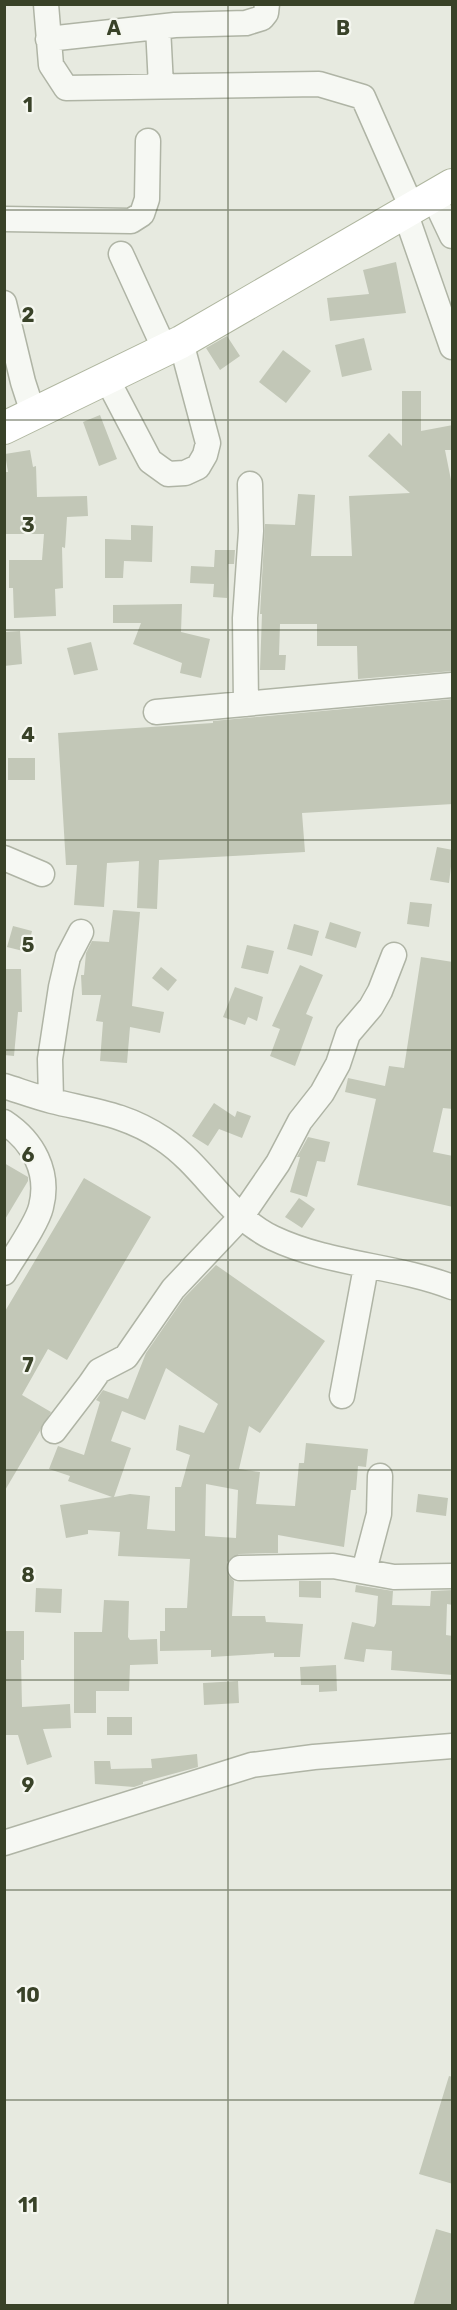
<svg xmlns="http://www.w3.org/2000/svg" width="457" height="2310" font-family="Rubik,sans-serif">
  <rect width="100%" height="100%" fill="#e7eae0"/>
  <path fill="#c2c7b7" fill-rule="evenodd" d="M396,262L406,313L330,321L327,298L369,294L363,270Z
    M227,336L240,356L220,370L206,348Z
    M364,338L372,370L342,377L335,345Z
    M283,350L311,371L286,403L259,382Z
    M402,391H421V431L453,425V450H445L453,490V671L358,679L357,646H317V624H280L279,655H286L285,670H260L262,614H260L265,524L295,525L298,494L315,495L311,556H352L349,496L410,493L368,456L389,433L402,446Z
    M100,415L117,459L99,466L83,422Z
    M30,450L33,467L36,466L37,497L87,496L88,516L67,517L65,548L62,547L63,588L55,589L56,616L14,618L13,588H9V560H42L44,534H4V472H8L5,454Z
    M131,525L153,526L152,562L124,561L123,578H105V539L131,540Z
    M215,550H235L234,564H228L227,598L213,597L214,584L190,583L191,566L214,567Z
    M182,604L181,632L210,639L201,678L180,673L182,663L133,644L141,623H113V605Z
    M20,631L22,664L4,666V632Z
    M91,642L98,670L74,675L67,648Z
    M453,699V804L302,813L305,852L159,860L157,909L137,908L139,861L107,863L104,907L74,905L77,865H66L58,733L213,723V721Z
    M8,758H35V780H8Z
    M437,847L453,850L449,883L430,880Z
    M410,902L432,904L429,927L407,924Z
    M113,910L140,912L132,1006L164,1012L160,1033L130,1027L127,1063L100,1061L103,1022L96,1021L101,995H82L81,975H84L86,953L92,941L109,942Z
    M330,922L361,932L356,948L325,938Z
    M294,924L319,931L312,956L287,949Z
    M13,926L32,931L27,952L7,947Z
    M247,945L274,951L268,974L241,968Z
    M421,957L453,962V1109L443,1108L433,1152L453,1156V1207L357,1185L376,1099L345,1092L348,1078L385,1086L389,1066L404,1068Z
    M300,965L323,975L306,1014L313,1017L295,1066L270,1056L280,1029L272,1026Z
    M161,967L177,980L168,991L152,978Z
    M4,969H21L22,1012H18L14,1056L4,1055Z
    M235,987L263,997L257,1021L248,1017L245,1025L223,1017Z
    M214,1103L235,1117L237,1111L251,1116L242,1138L219,1129L208,1146L192,1136Z
    M308,1137L330,1142L325,1162L317,1161L307,1197L290,1192L300,1157H297Z
    M4,1163L28,1177V1181L4,1221Z
    M84,1178L151,1217L67,1360L48,1349L22,1395L51,1412L4,1492V1313Z
    M299,1198L315,1209L302,1228L285,1217Z
    M216,1265L325,1341L260,1433L249,1426L239,1469L260,1472L256,1504L295,1506L299,1463H304L306,1443L368,1449L366,1467L358,1466L356,1490H351L344,1547L278,1535V1553L239,1554L227,1562L228,1575L234,1581L232,1616H265L266,1622L303,1624L300,1657H274V1653L211,1657V1650L160,1651V1631H165V1608H187L190,1559L118,1556L120,1532L88,1530V1534L66,1538L60,1505L112,1497L68,1481L70,1476L49,1469L58,1446L84,1455L100,1402L96,1400L103,1390L128,1399L146,1353L184,1298ZM166,1368L218,1404L204,1433L179,1425L176,1450L190,1455L181,1487H175V1531L147,1529L150,1496L130,1494L114,1497L131,1448L111,1441L122,1411L145,1420ZM206,1484L238,1490L236,1538L205,1536Z
    M418,1494L448,1498L446,1516L416,1512Z
    M299,1581H321V1598L299,1597Z
    M356,1585L393,1591L392,1605L430,1606L431,1591L453,1590V1605L447,1604L446,1635L453,1636V1675L391,1670L392,1651L366,1649L364,1662L344,1659L352,1622L374,1627L376,1623L378,1596L355,1592Z
    M36,1588L62,1589L61,1613L35,1612Z
    M104,1600L129,1601L128,1637L130,1640L157,1639L158,1664L130,1665L129,1691H96V1713H74V1632H102Z
    M4,1631H24V1660H21L22,1707L70,1704L71,1728L43,1729L52,1757L27,1765L18,1735H4Z
    M336,1665L337,1691L319,1692V1685H301L300,1667Z
    M238,1681L239,1703L204,1705L203,1683Z
    M107,1717H132V1735H107Z
    M197,1754L198,1767L143,1782V1784L134,1787L95,1784L94,1761H110L111,1769L152,1768L151,1759Z
    M449,2076L453,2077V2184L419,2174Z
    M436,2229L453,2234V2306H413Z"/>
  <g fill="none" stroke-linecap="round" stroke-linejoin="round">
    <defs>
      <path id="minor" d="M46,4L51,65L66,88L319,84L363,97L412,208
        M158,27L161,86
        M48,39L175,25L246,23L262,18L266,13L267,4
        M433,196L452,236
        M405,212L452,347
        M4,219L131,221L142,214L147,199L148,141
        M121,254L165,350
        M4,303L23,382L34,416
        M107,379L150,461L168,474L185,473L198,467L205,455L208,443L181,342
        M246,704L245,618L251,531L250,484
        M156,712L452,685
        M4,858L42,874
        M4,1086C20,1091 36,1097 52,1101C93,1111 126,1114 163,1139C205,1167 227,1216 273,1238C330,1265 395,1265 452,1287
        M51,1100L50,1059L61,987L68,957L81,932
        M4,1122C33,1141 50,1172 41,1207C37,1224 14,1256 4,1273
        M342,1396L366,1267
        M54,1431L90,1384L99,1371L126,1357L173,1289L241,1217L278,1163L300,1121L322,1093L338,1064L348,1034L371,1007L380,991L394,955
        M240,1568L333,1566L394,1577L452,1576
        M364,1571L379,1514L380,1476
        M4,1843L252,1765L314,1757L452,1746"/>
      <path id="major" d="M4,428L181,342L452,185"/>
    </defs>
    <use href="#minor" stroke="#afb4a5" stroke-width="27"/>
    <use href="#major" stroke="#afb69f" stroke-width="34"/>
    <use href="#minor" stroke="#f6f8f3" stroke-width="24"/>
    <use href="#major" stroke="#fff" stroke-width="32"/>
  </g>
  <path fill="none" stroke="#394228" stroke-width="1.5" stroke-opacity="0.55" d="M228,4V2306M4,210H452M4,420H452M4,630H452M4,840H452M4,1050H452M4,1260H452M4,1470H452M4,1680H452M4,1890H452M4,2100H452"/>
  <g font-size="20" text-anchor="middle" font-weight="bold" fill="#394228" stroke="#f5f7f0" stroke-width="4.5" stroke-linejoin="round" paint-order="stroke">
    <text x="114" y="35">A</text>
    <text x="343" y="35">B</text>
    <text x="28" y="112">1</text>
    <text x="28" y="322">2</text>
    <text x="28" y="532">3</text>
    <text x="28" y="742">4</text>
    <text x="28" y="952">5</text>
    <text x="28" y="1162">6</text>
    <text x="28" y="1372">7</text>
    <text x="28" y="1582">8</text>
    <text x="28" y="1792">9</text>
    <text x="28" y="2002">10</text>
    <text x="28" y="2212">11</text>
  </g>
  <rect width="457" height="2310" fill="none" stroke="#394228" stroke-width="12"/>
</svg>
